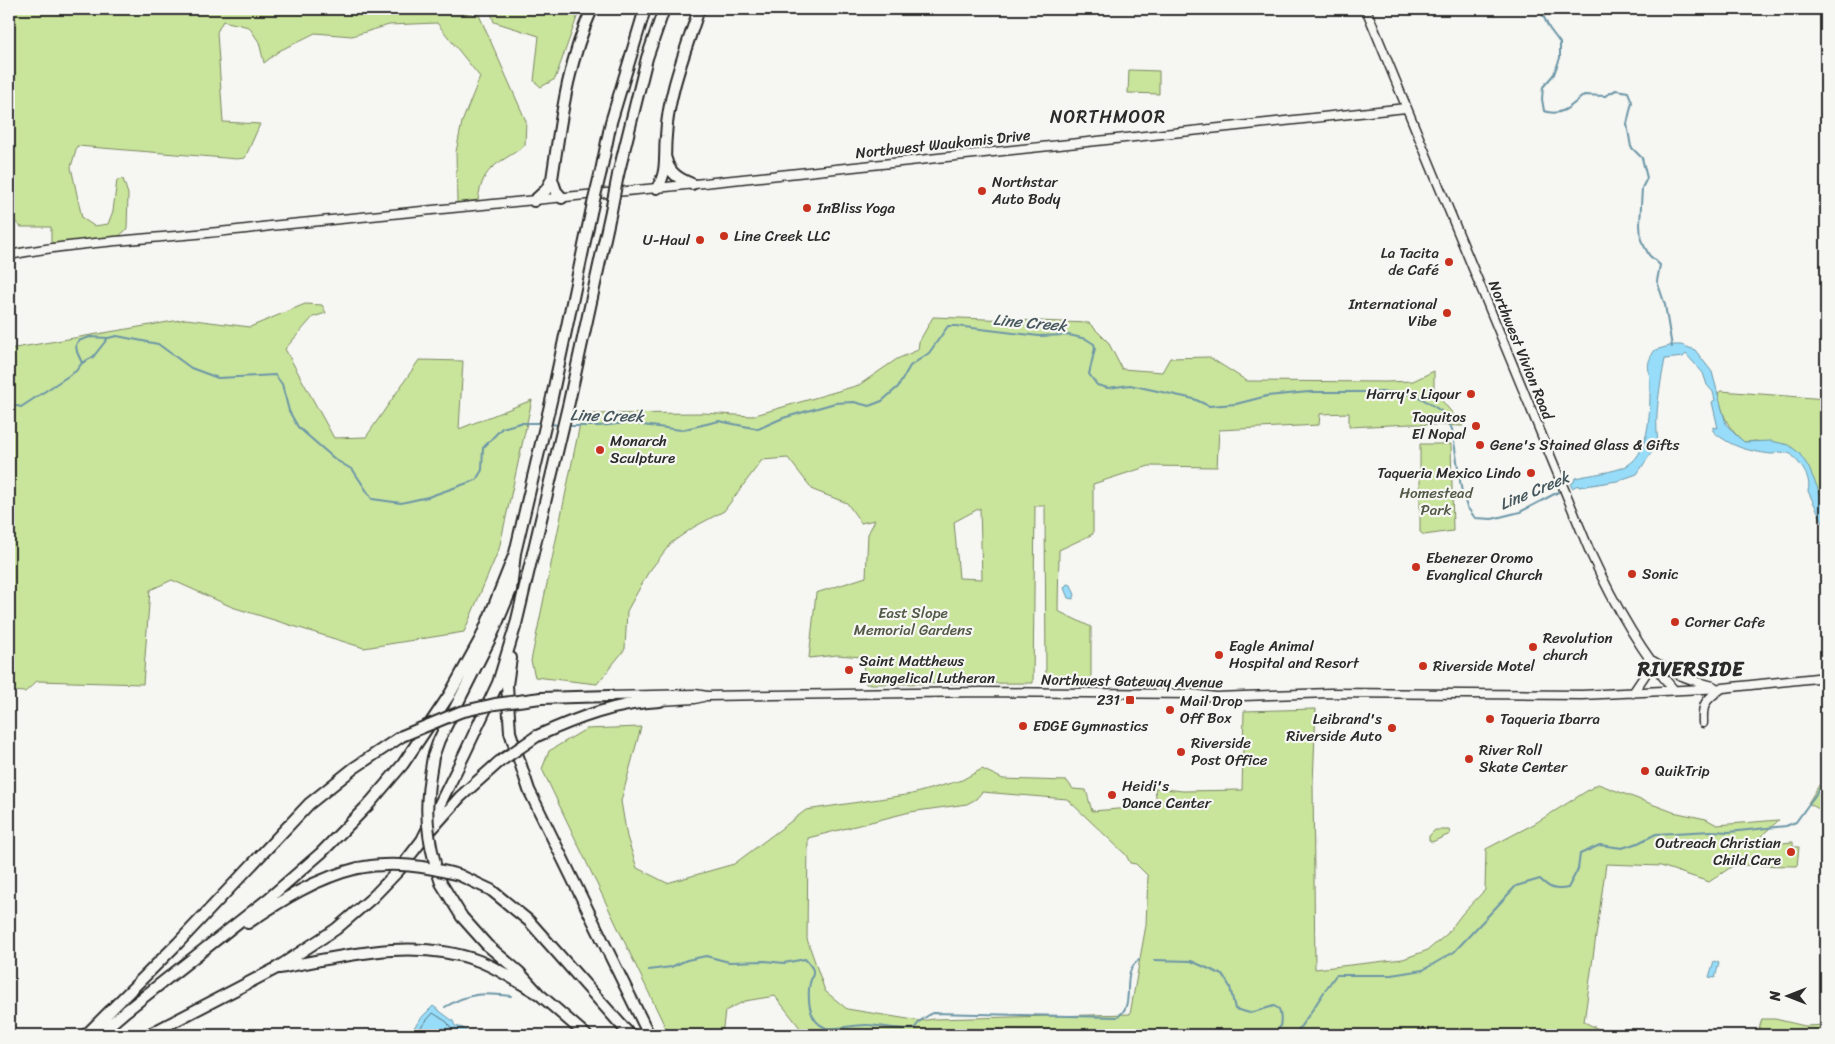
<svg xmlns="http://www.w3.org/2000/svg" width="1835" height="1044" font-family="Sriracha,sans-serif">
  <rect width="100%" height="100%" fill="#f6f6f2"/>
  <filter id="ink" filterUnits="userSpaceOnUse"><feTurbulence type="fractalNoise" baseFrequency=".02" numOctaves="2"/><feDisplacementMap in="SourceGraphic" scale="10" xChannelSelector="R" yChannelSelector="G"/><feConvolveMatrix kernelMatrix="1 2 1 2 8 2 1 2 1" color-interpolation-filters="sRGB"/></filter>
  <g filter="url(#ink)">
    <path fill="#c9e49b" stroke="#7a8863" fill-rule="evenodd" d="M9,9L128,14L172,11L178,9H454L457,12L479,15L526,121L525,145C500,165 483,163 478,200L457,203L456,152L462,122L480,77L437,23L389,25L352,36L315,33L279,51L264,63L259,42L249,27L223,21L217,32L223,122L260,124L245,158L237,159L77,146L71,167L82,218L94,226L108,224L113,211L117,180L123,179L128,194L127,229L117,238L51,243V227H21L9,216Z
      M490,9H580L555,79L541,87L534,81L539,36L494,22Z
      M1129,70L1159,71V94L1128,93Z
      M305,304L322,305L326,313L313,317L285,349L334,438L366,437L419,360L463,361L459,429L532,400L499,549L464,632L364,648L232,607L172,580L150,590L143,684L37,681L25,692L9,691V349L186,319L250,327Z
      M933,317L1089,323L1108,342L1122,369L1162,372L1170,358L1209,357L1247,381L1386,382L1413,381L1434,371V391L1463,426L1411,424L1349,427V413L1320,414L1319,425L1219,430L1217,467L1149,466L1093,484V534L1059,550L1058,611L1091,627V679L1046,680L1045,506H1035L1033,683L866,684L862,657L837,655L809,658L816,593L866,577L868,534L875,520L861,523L847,503L813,490L788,458L762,460L724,511L694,527L671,543L648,573L627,611L625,649L597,684L535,677L531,661L582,414L703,413L752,416L859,385L897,359L918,350L919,342ZM980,508L982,579L959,578L954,522Z
      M1721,391L1826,399V406L1820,424L1826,430V507L1799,453L1756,441L1744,442C1726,427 1723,415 1718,393Z
      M1420,444H1451L1453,531L1424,535L1420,532Z
      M1316,709L1313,784L1315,969L1403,959L1428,950L1447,934L1462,914L1485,890L1486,849L1534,824L1598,784L1673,812L1706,819L1717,825L1779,820L1750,846L1793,842V847H1799L1797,866L1734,865L1709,882L1661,866L1606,864L1584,1022L1611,1035H1700H1127L1093,1030L966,1029L951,1035H809L801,1029L775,996L745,1001L725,1011L722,1035H669L542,769L549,751L586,729L641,727L621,801L627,837L637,868L667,883L734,864L806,810L912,794L962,780L982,769L1003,779L1067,781L1073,789L1086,790L1092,811L1157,806L1155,788L1183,791L1242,790L1244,711ZM982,792L1067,799L1126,855L1130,863L1136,864L1148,876L1146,925L1130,1014L934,1019L920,1021L847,1009L825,991L807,939L808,838L910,812L967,804L976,799Z
      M1826,774V813L1808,803Z
      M1435,830H1449L1450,834L1432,842L1429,840V836Z
      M1762,1019H1775L1805,1026L1826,1025V1035H1757Z"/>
    <path fill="#97ddf9" stroke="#6c96a7" d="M1673,345H1681L1695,350L1712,372L1726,424L1735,434L1744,442L1771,441L1789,445L1799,453L1808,466L1826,507V529L1808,491C1812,477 1800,464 1791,454C1788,453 1783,452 1779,452C1772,453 1778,454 1771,454C1748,451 1731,447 1713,431V427L1718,428L1712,402L1715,400L1713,392L1707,385L1703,373L1686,354L1683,357L1665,359C1660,386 1654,416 1658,443L1637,474L1617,481L1579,487L1578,485L1572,488L1570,483L1574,482L1575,478C1588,475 1617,472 1628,465C1651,451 1650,407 1650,383C1650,367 1644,366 1655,350Z
      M1067,584L1071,585L1075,595L1073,599L1068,598L1064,588Z
      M1714,961L1719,963L1715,978L1709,977Z
      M433,1006L453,1021L455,1026L463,1028L471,1035H408L423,1016Z"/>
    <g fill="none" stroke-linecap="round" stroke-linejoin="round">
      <path stroke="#56727d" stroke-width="1" d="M414,1035L433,1013L447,1022L452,1030L464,1035"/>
      <path stroke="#6c96a7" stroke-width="2" d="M1540,9L1549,28L1560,43V58L1554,74L1543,87L1542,99L1544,111C1562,117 1571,106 1584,95L1605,96L1616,90L1628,92L1632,102L1627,124L1631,147L1642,158L1647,178L1642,188L1640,224L1641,240L1649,255L1660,265L1657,281L1665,305L1672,347
        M82,363L77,352L76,345L78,341L90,337L108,338
        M9,404L21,407L76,371L82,363L93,357L108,338L117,336L158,344L191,368L218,378L275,375L282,384L289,411L298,427L336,460L353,470L372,499L401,503L428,497L476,480L482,470L483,448L502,428L520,423H542
        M549,424L559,425
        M566,426H599L627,423L681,430L719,421L758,429L783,418L835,403L854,402L869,406L882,401L898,387L910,366L929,353L948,326H956L1039,336L1069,335L1086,339L1094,344L1095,348L1089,374L1097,385L1108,388L1130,385L1194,399L1209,406L1236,404L1267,396L1309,392H1402L1421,398L1441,411L1452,429L1462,493L1467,507L1475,518L1492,519L1520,512L1562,490
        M1154,960L1191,961L1223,975L1230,987L1235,1009L1250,1013L1274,1006L1279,1009C1282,1018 1282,1026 1276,1035
        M649,970L671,967L687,960L706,956L729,962L765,961L784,963L805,959C820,975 810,973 809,989C808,1004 810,1022 826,1028C833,1030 858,1024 868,1025C884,1026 898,1030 914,1029L920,1021L932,1013L1117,1017C1138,1005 1118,974 1139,960
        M445,1007C470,992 484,993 511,996
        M1294,1035C1309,1017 1321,995 1336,975H1391L1423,970L1454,952L1516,886L1540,879C1549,888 1555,891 1568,888L1578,869L1580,854L1600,845L1622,848L1638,843L1656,834L1711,831L1729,832L1786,826L1796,822L1826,780"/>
      <defs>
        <path id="secondary" d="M1366,9L1590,552C1612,600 1639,650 1674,690
          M9,255C95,239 184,238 270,226L657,188L1406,108
          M1653,661C1671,673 1692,681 1713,686
          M1633,693L1645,675L1648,659
          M610,696L695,694L707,696L982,692L1191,694L1216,697L1330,693L1582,695L1723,688L1826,677
          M660,701L695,699L703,697
          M1703,723C1702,704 1705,700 1721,689"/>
        <path id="motorway" d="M666,159C669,173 679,179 692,184
          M601,171L611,122L645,9
          M618,175L647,58L664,9
          M552,179L556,191L562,198
          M657,188C668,173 664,154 666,136C668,93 686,50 699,9
          M534,201L546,190L552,179C561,120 567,64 592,9
          M511,658L507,685L510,732L529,790L649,1035
          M541,698L610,696
          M537,736C577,718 616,703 660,701
          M433,757L439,740L492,635L511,590L515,553L552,397L592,208
          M422,840L465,753L498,683L516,624L569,402L611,211
          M435,864L441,883L462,917L487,945L519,972L539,994L586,1035
          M459,875L491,890L529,921L630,1035
          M248,923C283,899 317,878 358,868
          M279,968C344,956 414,937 479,961C500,969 519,983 539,994
          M86,1035L178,943L309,804L354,768L402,736
          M98,1035L126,1011L268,899L321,853L369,804L403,764L450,694L481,638L515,553
          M148,1035L275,969L336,929L372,898L399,870L422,840L460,797L499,762"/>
      </defs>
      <use href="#secondary" stroke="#2b2b2b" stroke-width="11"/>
      <use href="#motorway" stroke="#2b2b2b" stroke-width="14"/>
      <use href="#secondary" stroke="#f6f6f2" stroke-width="8"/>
      <use href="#motorway" stroke="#f6f6f2" stroke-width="10"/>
      <defs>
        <path id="motorway-bridge" d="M592,208L601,171
          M611,211L618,175
          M402,736L460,712L495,704L541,698
          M433,757C426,796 424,823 435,863
          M499,762L537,736
          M358,868C393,861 425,866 459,875"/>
      </defs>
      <use href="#motorway-bridge" stroke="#2b2b2b" stroke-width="14" stroke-linecap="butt"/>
      <use href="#motorway-bridge" stroke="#f6f6f2" stroke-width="10"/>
    </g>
  </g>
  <g fill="#c8321e" stroke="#f6f6f2" stroke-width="2">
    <circle cx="982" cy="191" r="5"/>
    <circle cx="807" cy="208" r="5"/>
    <circle cx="724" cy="236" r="5"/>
    <circle cx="700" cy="240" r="5"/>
    <circle cx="1449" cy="262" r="5"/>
    <circle cx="1447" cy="313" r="5"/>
    <circle cx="1471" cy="394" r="5"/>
    <circle cx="1476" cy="426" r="5"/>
    <circle cx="1480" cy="445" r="5"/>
    <circle cx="600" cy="450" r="5"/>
    <circle cx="1531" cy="473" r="5"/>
    <circle cx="1416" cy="567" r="5"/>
    <circle cx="1632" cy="574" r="5"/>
    <circle cx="1675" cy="622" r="5"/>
    <circle cx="1533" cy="647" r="5"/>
    <circle cx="1219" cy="655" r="5"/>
    <circle cx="1423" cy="666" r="5"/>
    <circle cx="849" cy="670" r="5"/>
    <rect x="1125" y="695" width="10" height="10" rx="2.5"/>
    <circle cx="1170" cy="710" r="5"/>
    <circle cx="1490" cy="719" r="5"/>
    <circle cx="1023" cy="726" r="5"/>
    <circle cx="1392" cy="728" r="5"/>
    <circle cx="1181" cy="752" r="5"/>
    <circle cx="1469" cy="759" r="5"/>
    <circle cx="1645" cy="771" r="5"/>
    <circle cx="1112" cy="795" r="5"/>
    <circle cx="1791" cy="852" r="5"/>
  </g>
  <g text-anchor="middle" stroke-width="4.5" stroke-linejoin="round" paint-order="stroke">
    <g font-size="15" fill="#2b2b2b" stroke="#f6f6f2">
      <text transform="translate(943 144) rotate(-6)" y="5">Northwest Waukomis Drive</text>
      <text transform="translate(1521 350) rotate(68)" y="5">Northwest Vivion Road</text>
      <text transform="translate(1132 681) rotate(1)" y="5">Northwest Gateway Avenue</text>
    </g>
    <g font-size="15" fill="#2b2b2b" stroke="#f6f6f2" text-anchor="start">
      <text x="992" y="187">Northstar<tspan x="992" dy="17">Auto Body</tspan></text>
      <text x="817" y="213">InBliss Yoga</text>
      <text x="734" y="241">Line Creek LLC</text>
      <text x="690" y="245" text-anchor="end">U-Haul</text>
      <text x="1439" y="258" text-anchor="end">La Tacita<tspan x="1439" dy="17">de Café</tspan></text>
      <text x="1437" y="309" text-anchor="end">International<tspan x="1437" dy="17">Vibe</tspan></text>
      <text x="1461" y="399" text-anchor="end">Harry's Liqour</text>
      <text x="1466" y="422" text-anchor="end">Taquitos<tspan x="1466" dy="17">El Nopal</tspan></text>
      <text x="610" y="446">Monarch<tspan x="610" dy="17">Sculpture</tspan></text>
      <text x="1490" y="450">Gene's Stained Glass &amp; Gifts</text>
      <text x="1521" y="478" text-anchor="end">Taqueria Mexico Lindo</text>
      <text x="1426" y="563">Ebenezer Oromo<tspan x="1426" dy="17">Evanglical Church</tspan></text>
      <text x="1642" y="579">Sonic</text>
      <text x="1685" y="627">Corner Cafe</text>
      <text x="1543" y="643">Revolution<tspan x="1543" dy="17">church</tspan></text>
      <text x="1229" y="651">Eagle Animal<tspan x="1229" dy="17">Hospital and Resort</tspan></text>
      <text x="859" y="666">Saint Matthews<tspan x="859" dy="17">Evangelical Lutheran</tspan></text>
      <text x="1433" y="671">Riverside Motel</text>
      <text x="1120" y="705" text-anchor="end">231</text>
      <text x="1180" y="706">Mail Drop<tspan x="1180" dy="17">Off Box</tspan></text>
      <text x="1382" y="724" text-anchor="end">Leibrand's<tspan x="1382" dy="17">Riverside Auto</tspan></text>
      <text x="1500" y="724">Taqueria Ibarra</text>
      <text x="1033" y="731">EDGE Gymnastics</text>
      <text x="1191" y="748">Riverside<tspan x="1191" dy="17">Post Office</tspan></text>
      <text x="1479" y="755">River Roll<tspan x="1479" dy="17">Skate Center</tspan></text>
      <text x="1655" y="776">QuikTrip</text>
      <text x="1122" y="791">Heidi's<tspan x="1122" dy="17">Dance Center</tspan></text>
      <text x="1781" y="848" text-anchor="end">Outreach Christian<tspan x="1781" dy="17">Child Care</tspan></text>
    </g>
    <g font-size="15" fill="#525947" stroke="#f6f6f2">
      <text x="1436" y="498">Homestead<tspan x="1436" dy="17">Park</tspan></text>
      <text x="913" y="618">East Slope<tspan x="913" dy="17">Memorial Gardens</tspan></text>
    </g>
    <g font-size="16" font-style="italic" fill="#46585e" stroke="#f6f6f2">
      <text transform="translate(1030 322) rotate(5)" y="6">Line Creek</text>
      <text transform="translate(607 415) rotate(1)" y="6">Line Creek</text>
      <text transform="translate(1534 490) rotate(-23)" y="6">Line Creek</text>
    </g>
    <g font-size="18" letter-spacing="1" fill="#2b2b2b" stroke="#f6f6f2">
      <text x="1108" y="123">NORTHMOOR</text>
    </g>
    <g font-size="20" font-weight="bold" letter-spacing="1" fill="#2b2b2b" stroke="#f6f6f2">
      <text x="1691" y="676">RIVERSIDE</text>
    </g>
  </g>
  <rect width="1835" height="1044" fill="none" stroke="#f6f6f2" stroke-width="30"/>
  <rect x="15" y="15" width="1805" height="1014" fill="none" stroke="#2b2b2b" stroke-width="2" filter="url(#ink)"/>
  <g transform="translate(1788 996) rotate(270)" stroke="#f6f6f2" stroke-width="4" paint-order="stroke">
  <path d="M0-4L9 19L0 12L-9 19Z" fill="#2b2b2b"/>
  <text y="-8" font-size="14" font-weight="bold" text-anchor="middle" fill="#2b2b2b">N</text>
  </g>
</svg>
